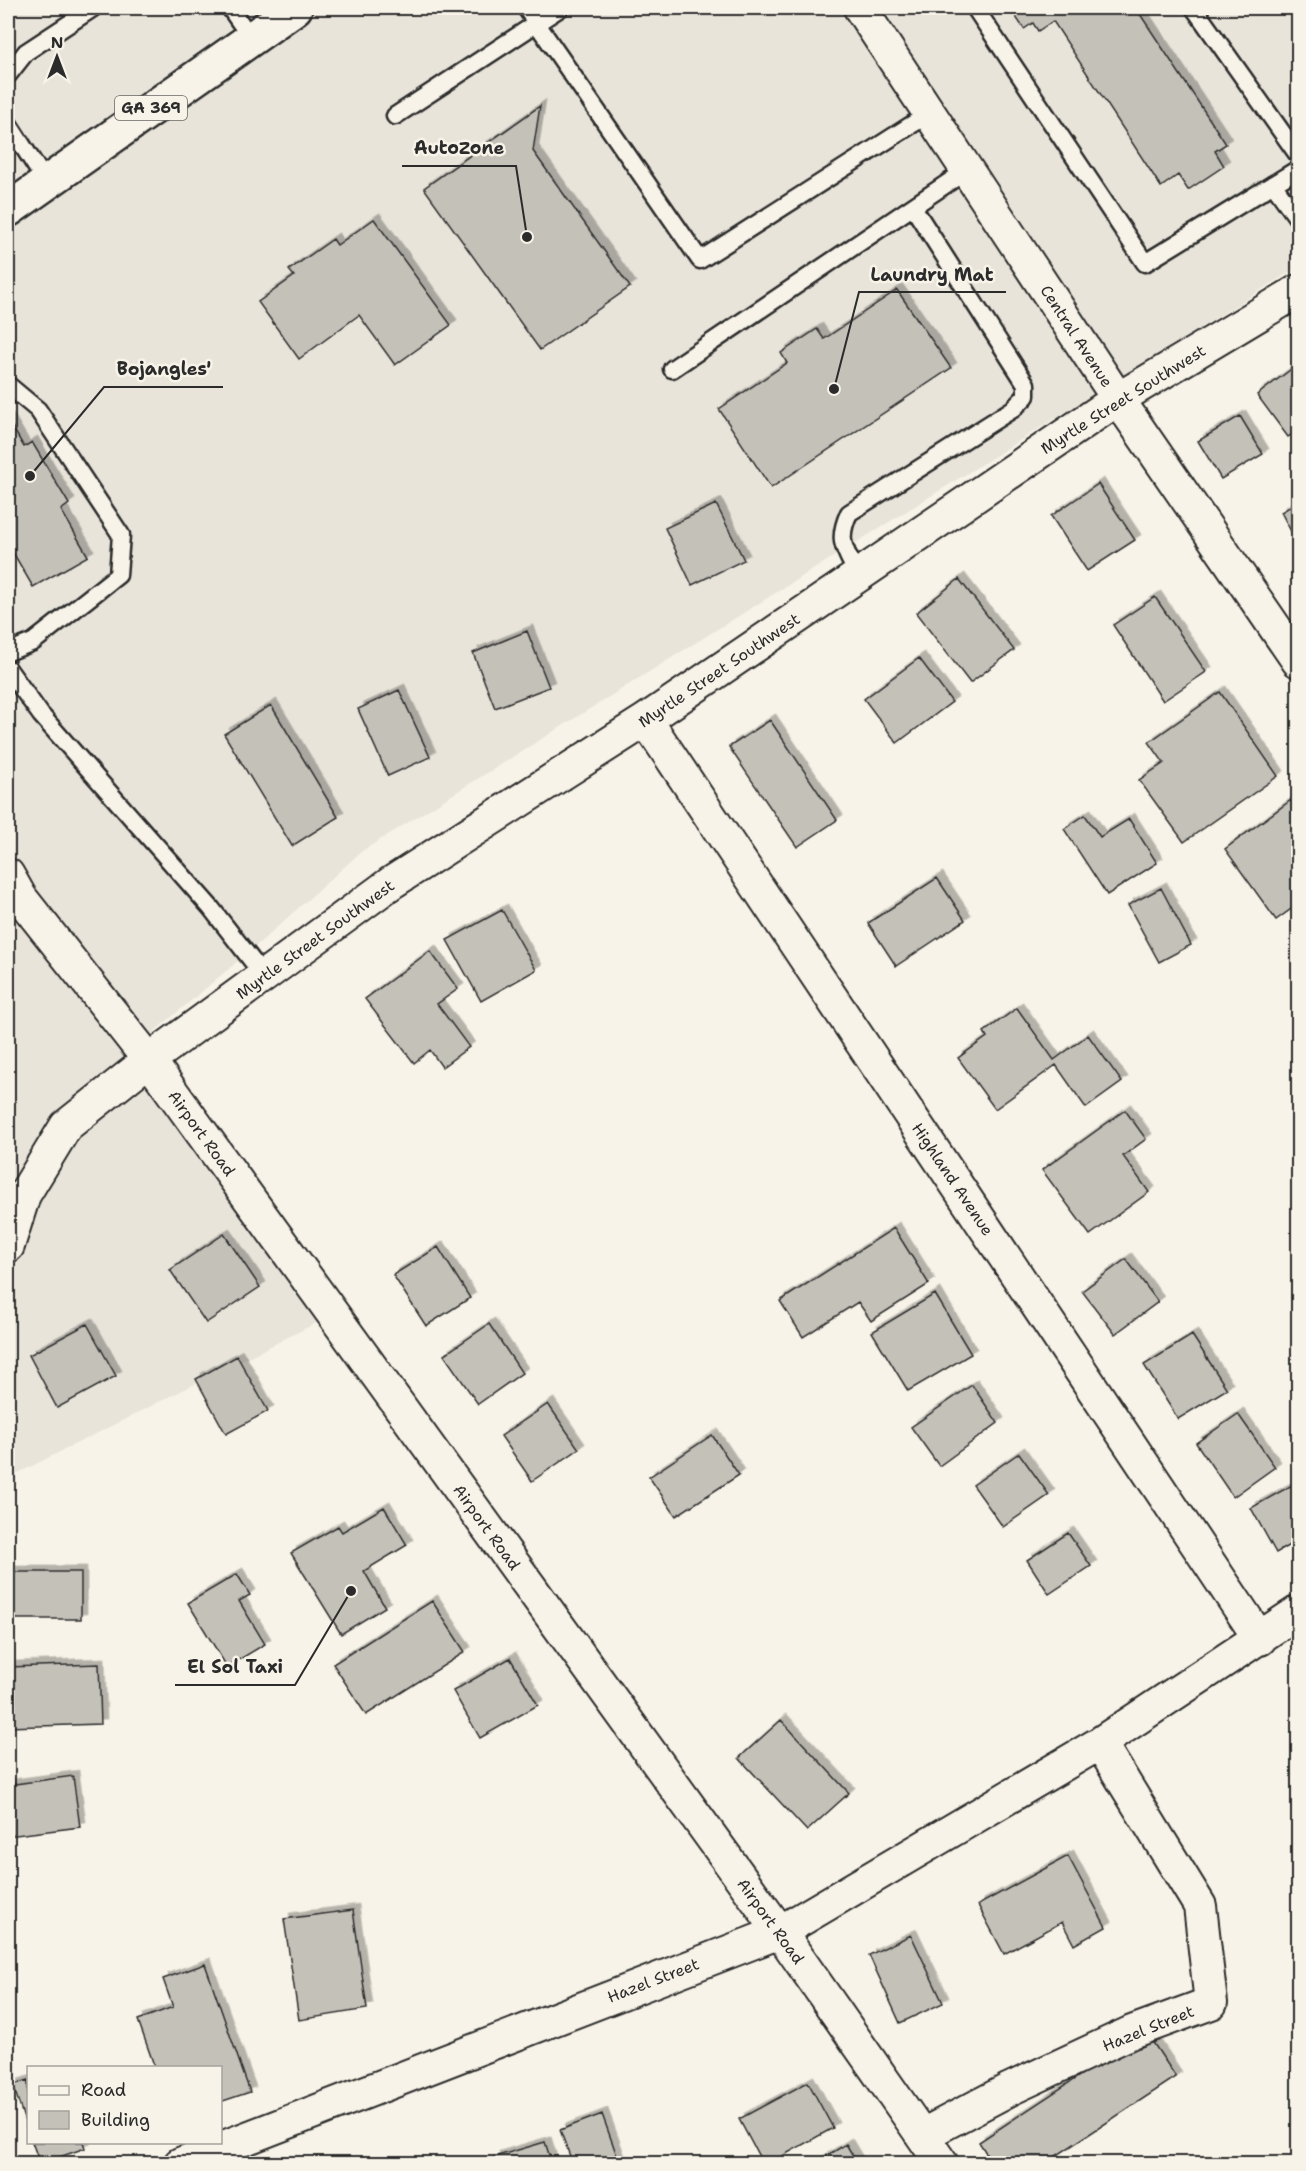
<svg xmlns="http://www.w3.org/2000/svg" width="1306" height="2171" font-family="'Shantell Sans',sans-serif">
  <defs>
    <filter id="shadow"><feDropShadow dx="5.5" dy="-5.5" stdDeviation="0" flood-color="#0004"/></filter>
  </defs>
  <rect width="100%" height="100%" fill="#f7f3e8"/>
  <filter id="ink" filterUnits="userSpaceOnUse"><feTurbulence type="fractalNoise" baseFrequency=".0167" numOctaves="2"/><feDisplacementMap in="SourceGraphic" scale="12" xChannelSelector="R" yChannelSelector="G"/><feConvolveMatrix kernelMatrix="1 2 1 2 8 2 1 2 1" color-interpolation-filters="sRGB"/></filter>
  <g filter="url(#ink)">
    <path fill="#e8e4da" d="M8,8H1298V267L362,851L257,945L155,1031L334,1314L8,1478Z"/>
    <path fill="#c4c1b9" stroke="#2b2b2b" stroke-width="1.5" filter="url(#shadow)" d="M1010,8H1136L1226,144L1215,151L1224,166L1188,190L1178,175L1161,187L1053,21L1038,31L1033,23L1024,29Z
      M540,106L533,151L630,287L540,350L424,188Z
      M374,219L451,325L395,365L359,315L299,359L258,302L294,276L289,270L333,239L337,245Z
      M897,290L951,368L771,488L719,409L787,363L781,353L817,329L824,339Z
      M1298,364V430L1288,437L1257,395Z
      M1240,416L1263,454L1221,479L1198,441Z
      M8,420L24,447L32,442L69,504L61,510L88,556L33,587L8,544Z
      M1098,484L1135,540L1087,571L1051,516Z
      M1298,502V545L1281,512Z
      M716,504L744,560L692,585L665,528Z
      M959,579L1014,650L970,683L916,613Z
      M1155,597L1206,672L1163,701L1113,625Z
      M527,631L549,687L495,708L473,653Z
      M919,658L952,702L897,743L864,699Z
      M399,690L430,757L388,776L358,709Z
      M1220,692L1278,776L1184,842L1139,780L1164,763L1149,742Z
      M271,705L338,817L292,846L224,734Z
      M770,720L837,820L797,847L729,747Z
      M1291,800L1298,811V904L1276,920L1225,849Z
      M1085,815L1100,837L1129,819L1157,863L1107,895L1064,829Z
      M937,878L965,920L896,966L868,923Z
      M1161,888L1191,945L1159,962L1128,905Z
      M502,910L536,970L481,1001L447,940Z
      M430,951L458,989L437,1004L469,1047L442,1067L430,1050L414,1063L365,999Z
      M1017,1008L1054,1060L1088,1035L1122,1082L1086,1108L1056,1065L995,1109L958,1058L987,1037L984,1032Z
      M1125,1110L1146,1139L1123,1156L1149,1192L1090,1235L1042,1170Z
      M894,1228L929,1284L871,1321L858,1302L803,1337L780,1301Z
      M224,1234L260,1287L206,1323L170,1270Z
      M438,1247L470,1298L426,1326L393,1275Z
      M1126,1259L1158,1302L1115,1334L1082,1291Z
      M935,1294L971,1354L908,1391L872,1332Z
      M87,1324L116,1376L57,1408L29,1355Z
      M489,1324L522,1373L478,1404L444,1355Z
      M1192,1335L1227,1389L1178,1419L1144,1365Z
      M237,1356L268,1411L226,1434L196,1379Z
      M972,1385L998,1423L939,1466L911,1427Z
      M548,1404L579,1449L532,1481L501,1436Z
      M1238,1414L1275,1467L1233,1497L1196,1443Z
      M712,1435L739,1475L676,1516L649,1477Z
      M1019,1453L1049,1495L1003,1527L973,1485Z
      M1294,1484L1298,1493V1540L1276,1553L1251,1508Z
      M384,1507L407,1545L364,1571L385,1607L341,1634L291,1553L338,1526L342,1532Z
      M1068,1533L1091,1566L1049,1594L1027,1560Z
      M8,1572H81V1619H8Z
      M237,1574L250,1595L239,1601L265,1644L227,1667L188,1603Z
      M432,1601L465,1652L366,1715L333,1664Z
      M510,1658L538,1705L480,1738L453,1691Z
      M99,1664L101,1724L8,1727V1667Z
      M781,1720L849,1793L807,1831L739,1758Z
      M73,1776L80,1827L8,1836V1785Z
      M1068,1856L1106,1927L1074,1945L1062,1922L1004,1954L978,1905Z
      M353,1910L367,2009L299,2020L284,1919Z
      M911,1935L943,2003L900,2023L869,1955Z
      M205,1964L250,2092L220,2102V2068H155L138,2020L173,2007L163,1979Z
      M1146,2032L1176,2077L1044,2164H993L979,2142Z
      M28,2080V2131L13,2085Z
      M808,2082L833,2128L768,2164H763L739,2119Z
      M602,2114L620,2164H573L560,2130Z
      M32,2142H83L85,2148L40,2164Z
      M545,2142L552,2164H496L494,2157Z
      M846,2144L858,2164H814Z"/>
    <g fill="none" stroke-linecap="round" stroke-linejoin="round">
      <defs>
        <path id="service" d="M230,8L251,38
          M526,8L700,260L930,113
          M975,8L1145,263L1298,169
          M1194,8L1298,155
          M8,75L26,52L93,8
          M395,116L560,8
          M8,123L46,182
          M1273,184L1298,219
          M672,369L967,170
          M8,385L38,410L121,535L118,575L33,642L8,652
          M858,575C845,550 836,541 849,513L1013,409L1026,396V384L913,207
          M8,669L41,715L211,908L264,976"/>
        <path id="minor" d="M860,8L1118,399L1298,661
          M646,720L1260,1639
          M8,875L21,898L149,1060L780,1932L942,2164
          M8,1246L24,1195L66,1126L149,1060L391,883L646,720L1118,399L1298,291
          M923,2135L1010,2089L1132,2032L1211,2003L1200,1906L1100,1743
          M180,2164L780,1932L1100,1743L1298,1612"/>
        <path id="primary" d="M8,210L295,8"/>
      </defs>
      <use href="#service" stroke="#2b2b2b" stroke-width="21"/>
      <use href="#minor" stroke="#2b2b2b" stroke-width="36"/>
      <use href="#primary" stroke="#2b2b2b" stroke-width="38"/>
      <use href="#service" stroke="#f7f3e8" stroke-width="16"/>
      <use href="#minor" stroke="#f7f3e8" stroke-width="32"/>
      <use href="#primary" stroke="#f7f3e8" stroke-width="33"/>
    </g>
  </g>
  <g text-anchor="middle" stroke-width="5" stroke-linejoin="round" paint-order="stroke">
    <rect fill="#f7f3e8" stroke="#686764" stroke-width="1.5" x="115" y="96" width="72" height="24" rx="4.5"/>
    <g font-size="15" font-weight="bold" fill="#2b2b2b">
      <text x="151" y="113">GA 369</text>
    </g>
    <g font-size="16" fill="#2b2b2b" stroke="#f7f3e8">
      <text transform="translate(1077 336) rotate(57)" y="6">Central Avenue</text>
      <text transform="translate(1123 399) rotate(-32)" y="6">Myrtle Street Southwest</text>
      <text transform="translate(719 670) rotate(-34)" y="6">Myrtle Street Southwest</text>
      <text transform="translate(315 939) rotate(-36)" y="6">Myrtle Street Southwest</text>
      <text transform="translate(202 1133) rotate(54)" y="6">Airport Road</text>
      <text transform="translate(953 1179) rotate(56)" y="6">Highland Avenue</text>
      <text transform="translate(487 1527) rotate(54)" y="6">Airport Road</text>
      <text transform="translate(771 1921) rotate(54)" y="6">Airport Road</text>
      <text transform="translate(653 1980) rotate(-21)" y="6">Hazel Street</text>
      <text transform="translate(1148 2028) rotate(-22)" y="6">Hazel Street</text>
    </g>
  </g>
  <path fill="none" stroke="#2b2b2b" stroke-width="2" d="M527 237L516 166H402M834 389L859 292H1006M30 476L104 387H223M351 1591L295 1685H175"/>
  <g fill="#2b2b2b" stroke="#f7f3e8" stroke-width="2">
    <circle cx="527" cy="237" r="6"/>
    <circle cx="834" cy="389" r="6"/>
    <circle cx="30" cy="476" r="6"/>
    <circle cx="351" cy="1591" r="6"/>
  </g>
  <g font-size="18" text-anchor="middle" font-weight="bold" fill="#2b2b2b" stroke="#f7f3e8" stroke-width="5" stroke-linejoin="round" paint-order="stroke">
    <text x="459" y="154">AutoZone</text>
    <text x="932" y="281">Laundry Mat</text>
    <text x="164" y="375">Bojangles'</text>
    <text x="235" y="1673">El Sol Taxi</text>
  </g>
  <rect width="1306" height="2171" fill="none" stroke="#f7f3e8" stroke-width="30"/>
  <rect x="15" y="15" width="1276" height="2141" fill="none" stroke="#2b2b2b" stroke-width="2" filter="url(#ink)"/>
  <rect x="27" y="2066" width="195" height="78" fill="#f7f3e8" stroke="#a5a39c" stroke-width="1.5"/>
  <rect x="39" y="2086" width="30" height="9" fill="#f7f3e8" stroke="#a5a39c" stroke-width="1.5"/>
  <text x="81" y="2096" font-size="18" fill="#2b2b2b">Road</text>
  <rect x="39" y="2111" width="30" height="18" fill="#c4c1b9" stroke="#a5a39c" stroke-width="1.5"/>
  <text x="81" y="2126" font-size="18" fill="#2b2b2b">Building</text>
  <g transform="translate(57 57)" stroke="#f7f3e8" stroke-width="4.5" paint-order="stroke">
  <path d="M0-4.5L10 22L0 15L-10 22Z" fill="#2b2b2b"/>
  <text y="-9" font-size="16" font-weight="bold" text-anchor="middle" fill="#2b2b2b">N</text>
  </g>
</svg>
